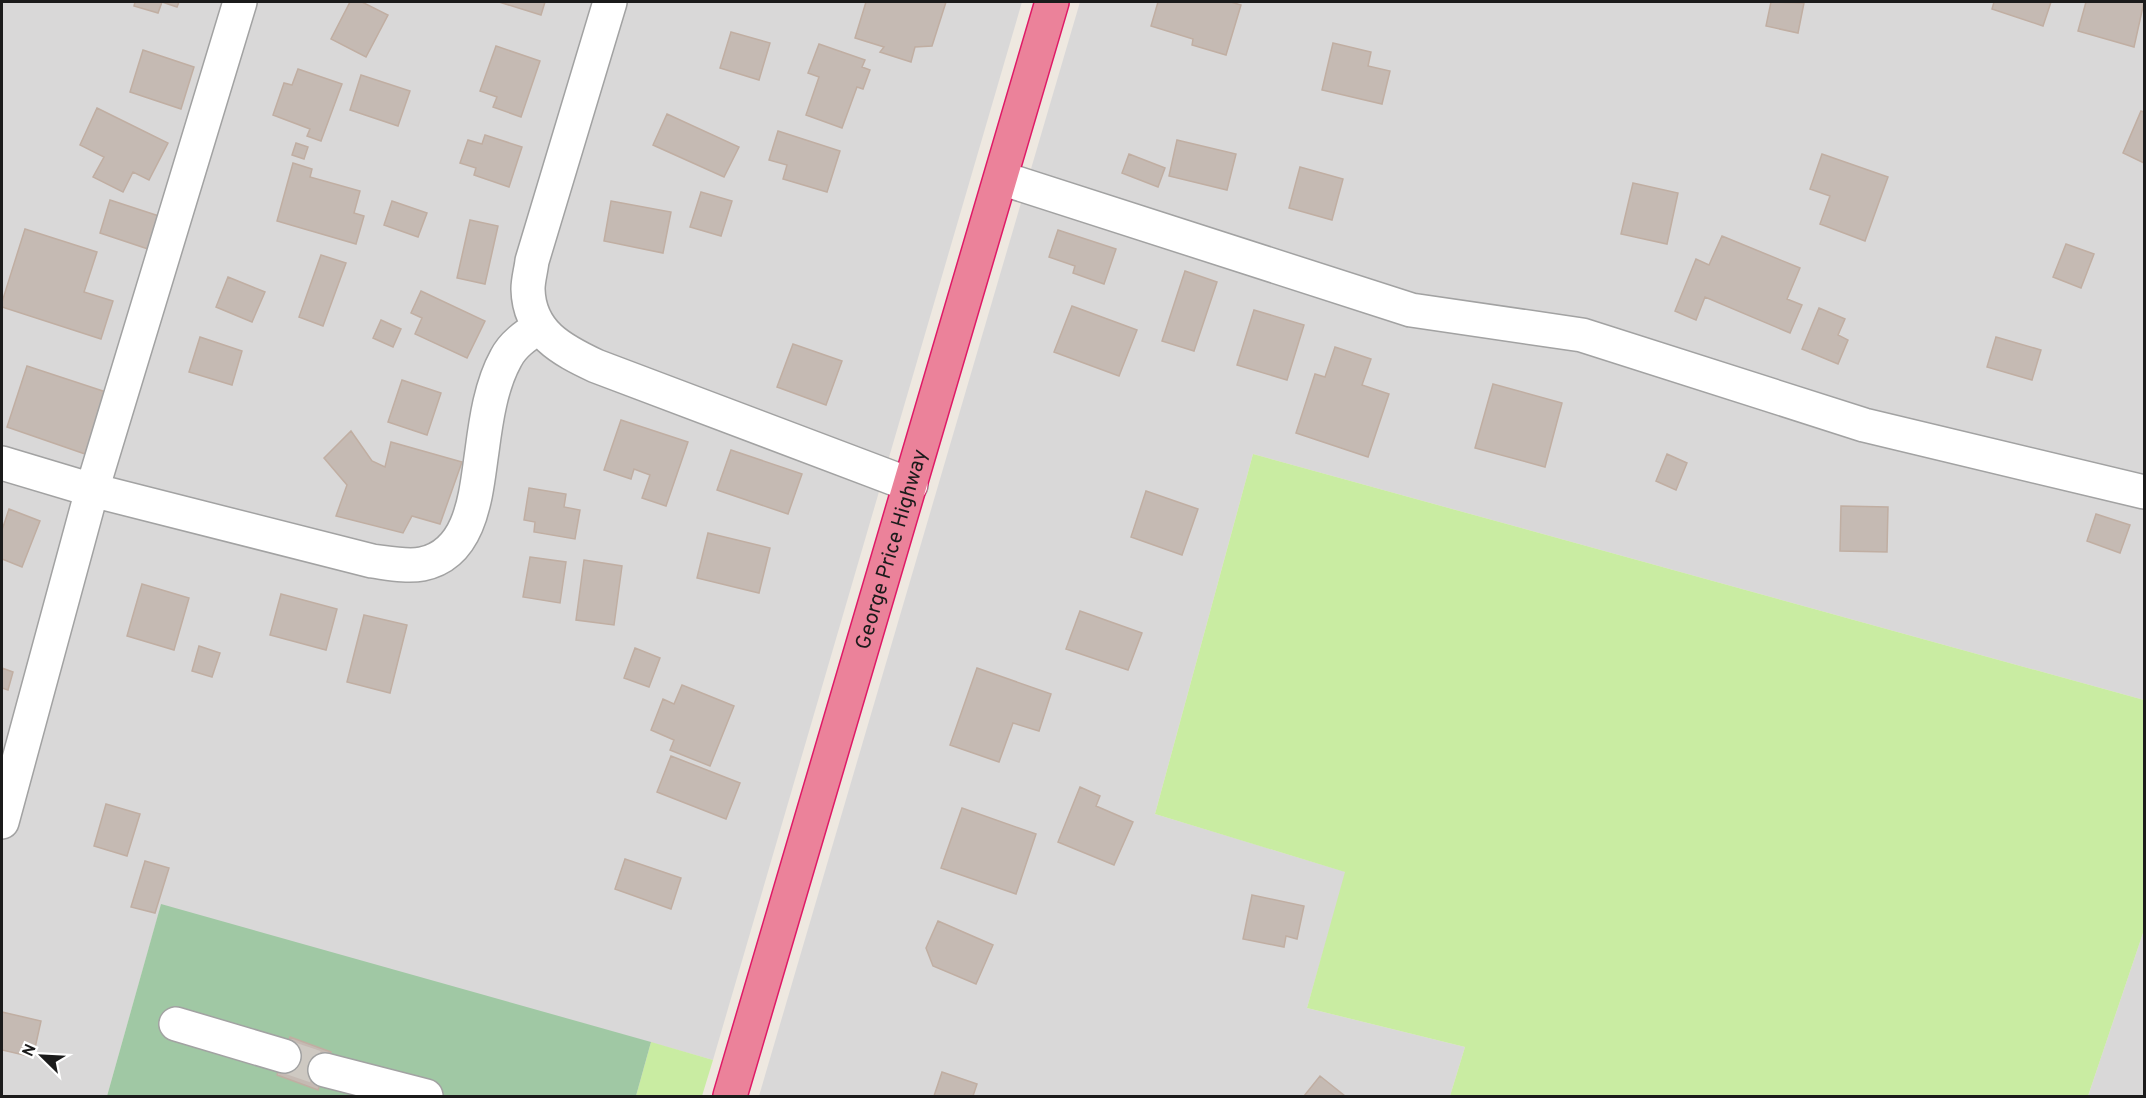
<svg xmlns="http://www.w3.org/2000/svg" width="2146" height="1098" font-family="Overpass,sans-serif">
  <rect width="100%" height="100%" fill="#eee8e0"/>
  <path fill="#d9d8d8" d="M2,2H1022L713,1060L161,905L107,1096H2Z
    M1080,2H2144V700L1253,454L1155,814L1346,872L1307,1008L1465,1047L1450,1096H759Z
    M2144,930V1096H2088Z"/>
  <path fill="#c9eca2" d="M1253,454L2144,700V930L2088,1096H1450L1465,1047L1307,1008L1345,872L1155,814Z
    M651,1042L713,1060L702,1096H636Z"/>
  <path fill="#a0c8a4" d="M161,904L651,1042L636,1096H107Z"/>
  <path fill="#c5bab3" stroke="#c0aea2" stroke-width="1.5" d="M135,2H179L177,7L162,2L158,13L134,6Z
    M350,2H362L388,15L366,57L331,39Z
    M499,2H545L541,15Z
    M866,2H946L932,46L915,47L911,62L880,52L884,47L855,38Z
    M1158,2H1231L1241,5L1226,55L1192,45L1193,39L1151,26Z
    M1771,2L1804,3L1798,33L1766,26Z
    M1994,2H2051L2043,26L1992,9Z
    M2086,2H2144L2134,47L2078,31Z
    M731,32L770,43L759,80L720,68Z
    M1333,43L1371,52L1368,66L1390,71L1382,104L1322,90Z
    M819,44L865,60L862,67L870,70L863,89L857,87L842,128L806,115L819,77L808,73Z
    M496,46L540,61L521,117L493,107L497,97L480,91Z
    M143,50L194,67L181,109L130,92Z
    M298,69L342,84L321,141L307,136L310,129L273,115L284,83L292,85Z
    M361,75L410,91L398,126L350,110Z
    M97,108L168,143L149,180L133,172L123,192L93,177L104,157L80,145Z
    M2141,111L2144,112V163L2123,153Z
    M667,114L739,147L724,177L653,145Z
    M778,131L840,151L827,192L783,179L787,165L769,160Z
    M485,135L522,147L509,187L474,175L476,168L460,163L468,140L482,144Z
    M1177,140L1236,154L1227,190L1169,176Z
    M296,143L308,147L304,159L292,155Z
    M1129,154L1165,168L1158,187L1122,173Z
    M1822,154L1888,177L1865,241L1820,224L1830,196L1810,189Z
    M293,163L312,169L310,177L360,191L354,213L364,216L356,244L277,221Z
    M1300,167L1343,179L1332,220L1289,208Z
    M1633,183L1678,193L1667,244L1621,234Z
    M701,192L732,201L721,236L690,227Z
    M110,200L159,216L148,249L100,233Z
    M392,201L427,213L418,237L384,225Z
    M611,201L671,212L663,253L604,241Z
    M470,220L498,226L485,284L457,278Z
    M25,229L97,252L84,292L113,301L101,339L2,307V302Z
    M1058,230L1116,249L1104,284L1073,273L1075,266L1049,257Z
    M1722,236L1800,268L1787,299L1802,305L1790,333L1705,297L1696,320L1675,311L1696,259L1709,265Z
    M2066,244L2094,254L2081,288L2053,277Z
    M321,255L346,263L323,326L299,317Z
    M1185,271L1217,282L1194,351L1162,341Z
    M228,277L265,292L252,322L216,307Z
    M421,291L485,321L467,358L415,334L422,318L411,313Z
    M1072,306L1137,330L1119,376L1054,352Z
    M1819,308L1845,319L1838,335L1848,340L1838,364L1802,349Z
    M1254,310L1304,325L1287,380L1237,365Z
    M381,320L401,329L393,347L373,338Z
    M200,337L242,351L232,385L189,372Z
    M1996,337L2041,350L2032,380L1987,367Z
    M793,344L842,361L826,405L777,387Z
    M1335,347L1371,359L1362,385L1389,394L1368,457L1296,433L1315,374L1325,377Z
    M27,366L106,392L85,454L7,427Z
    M402,380L441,393L427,435L388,422Z
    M1493,384L1562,403L1545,467L1475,448Z
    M621,420L688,442L666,506L642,498L650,475L634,469L631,479L604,470Z
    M351,431L372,461L385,467L391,442L462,462L440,524L412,516L403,533L336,516L347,485L324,458Z
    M731,450L802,474L788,514L717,490Z
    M1667,454L1687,463L1676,490L1656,481Z
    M529,488L566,494L564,507L580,510L575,539L534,532L535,522L524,520Z
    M1146,491L1198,509L1182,555L1131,537Z
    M1841,506L1888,507L1887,552L1840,551Z
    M9,509L40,521L22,567L2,559V530Z
    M2096,514L2130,525L2120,553L2087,541Z
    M708,533L770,548L759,593L697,578Z
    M530,557L566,562L560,603L523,597Z
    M584,560L622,566L614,625L576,620Z
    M142,584L189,598L174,650L127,636Z
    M281,594L337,609L326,650L270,635Z
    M1080,611L1142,633L1128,670L1066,649Z
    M364,615L407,625L390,693L347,682Z
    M199,646L220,653L212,677L192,671Z
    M635,648L660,658L649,687L624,678Z
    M2,668L13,672L8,690L2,688Z
    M977,668L1051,694L1039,731L1013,723L999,762L950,745Z
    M682,685L734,706L710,766L670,750L674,740L651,730L663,699L674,704Z
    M671,756L740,783L726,819L657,792Z
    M1080,787L1100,796L1096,806L1133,822L1114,865L1058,842Z
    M106,804L140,814L127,856L94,846Z
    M962,808L1036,834L1016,894L941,868Z
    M625,859L681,878L671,909L615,889Z
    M145,861L169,868L155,913L131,907Z
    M1252,895L1304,906L1297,939L1286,936L1284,947L1243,939Z
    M938,921L993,945L976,984L933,966L926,948Z
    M2,1012L41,1021L33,1057L2,1050Z
    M290,1037L331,1052L318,1090L277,1075Z
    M942,1072L977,1084L973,1096H934Z
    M1320,1076L1345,1096H1304Z"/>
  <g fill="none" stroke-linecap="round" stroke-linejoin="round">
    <path stroke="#cec9c2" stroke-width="33" stroke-dasharray="33 16" stroke-linecap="butt" d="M284,1056L325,1070"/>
    <defs>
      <path id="minor" d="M610,2L532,261C531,270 528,280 528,289C529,333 562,350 596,366L911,485
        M1001,178L1411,310L1582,335L1864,425L2144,492
        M2,463L92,490L372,561C388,563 407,567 422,564C473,554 476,491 482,451C486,420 491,385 506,358C513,344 527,335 539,327
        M2,822L92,490L240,2
        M176,1024L284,1056
        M325,1070L426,1096"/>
      <g id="highway">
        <path id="s1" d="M730,1096L1052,2"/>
      </g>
    </defs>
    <use href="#minor" stroke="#a2a2a2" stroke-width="36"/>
    <use href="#highway" stroke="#df1a66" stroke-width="36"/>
    <use href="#minor" stroke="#fff" stroke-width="33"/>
    <use href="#highway" stroke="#eb829a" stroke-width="33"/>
  </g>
  <g text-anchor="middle" stroke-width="6" stroke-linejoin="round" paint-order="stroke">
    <g font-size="21" fill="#1b1b1b" stroke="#fff">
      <text dy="7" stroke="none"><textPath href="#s1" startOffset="570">George Price Highway</textPath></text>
    </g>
  </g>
  <rect width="2146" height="1098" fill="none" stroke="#1b1b1b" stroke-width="6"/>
  <g transform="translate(42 1056) rotate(294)" stroke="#ffffff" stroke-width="4.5" paint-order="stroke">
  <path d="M0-4.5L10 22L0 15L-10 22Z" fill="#1b1b1b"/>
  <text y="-9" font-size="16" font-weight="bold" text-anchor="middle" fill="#1b1b1b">N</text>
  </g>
</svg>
